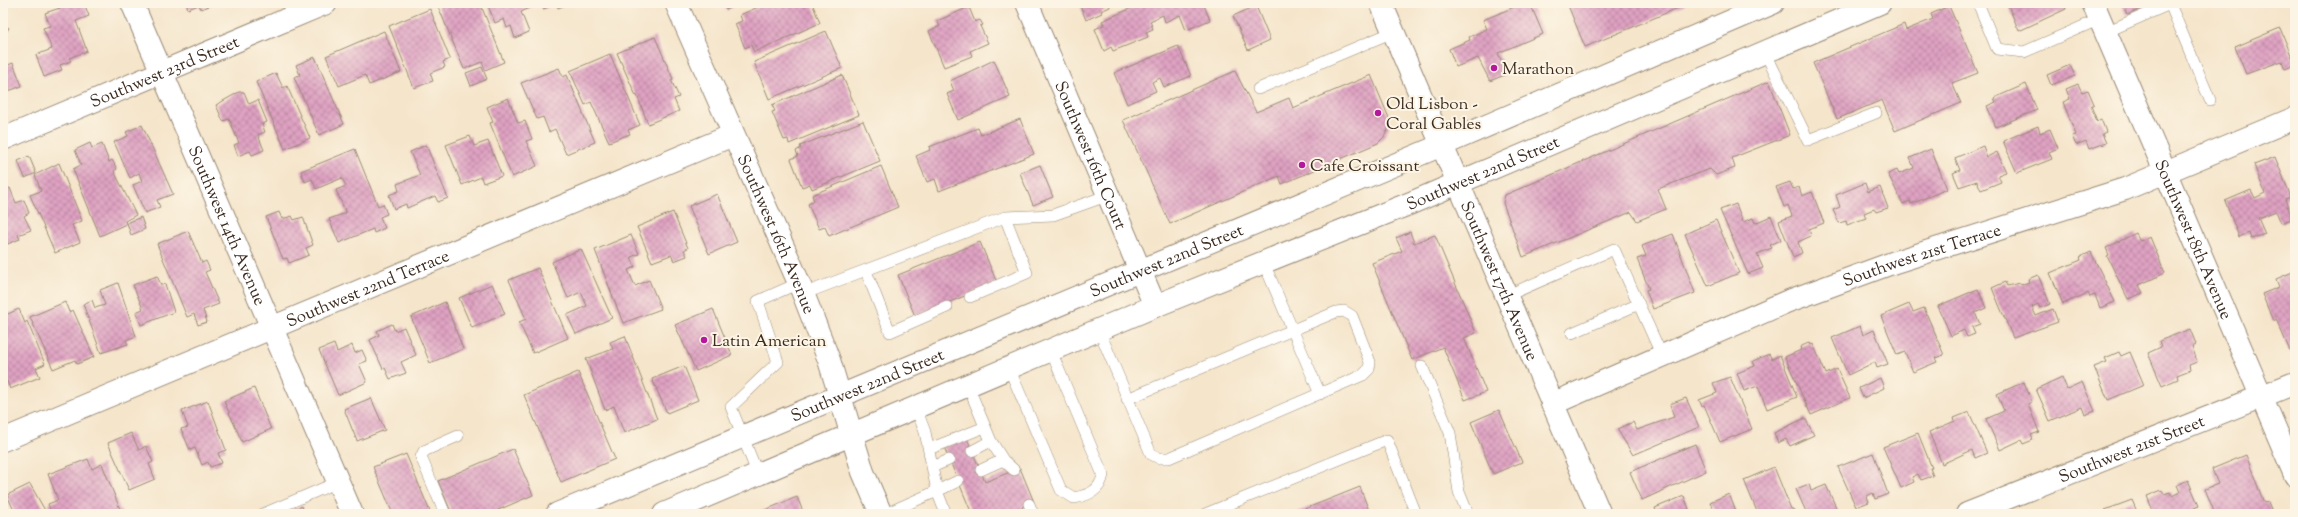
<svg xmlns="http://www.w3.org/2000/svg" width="2298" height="517" font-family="'Sorts Mill Goudy',serif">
  <defs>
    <pattern id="building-cross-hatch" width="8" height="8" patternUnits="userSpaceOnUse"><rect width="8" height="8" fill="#dfa2c2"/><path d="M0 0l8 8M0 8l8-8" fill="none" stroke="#b6849d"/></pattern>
  </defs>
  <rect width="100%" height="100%" fill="#fcf5e5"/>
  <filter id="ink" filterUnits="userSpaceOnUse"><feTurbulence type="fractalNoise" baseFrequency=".025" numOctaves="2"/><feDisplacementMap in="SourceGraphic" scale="8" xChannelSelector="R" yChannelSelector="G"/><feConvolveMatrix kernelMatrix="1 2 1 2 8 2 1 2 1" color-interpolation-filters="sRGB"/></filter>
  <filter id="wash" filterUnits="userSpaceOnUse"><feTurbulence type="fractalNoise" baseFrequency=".012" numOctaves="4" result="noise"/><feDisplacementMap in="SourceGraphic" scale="16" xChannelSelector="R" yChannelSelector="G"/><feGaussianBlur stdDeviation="0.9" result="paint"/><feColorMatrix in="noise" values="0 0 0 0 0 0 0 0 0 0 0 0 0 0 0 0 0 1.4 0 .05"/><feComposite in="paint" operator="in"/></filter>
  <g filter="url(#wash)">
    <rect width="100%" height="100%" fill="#f5e5cb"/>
    <g id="blocks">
      <path fill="url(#building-cross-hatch)" d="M58,3H84L89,16L76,21L87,51L69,58L71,61L60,65L62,70L44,77L36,55L52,49L43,28L50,26L45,13L60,8Z
        M186,3H215L201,9L199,5L188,9Z
        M445,3H480L504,62L485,70L482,62L464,69L438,6Z
        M487,3H532L534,6L521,12L529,32L515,38L511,26L507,28L504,19L495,23Z
        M541,3H570L558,8L556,4L543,9Z
        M723,3H742L726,10Z
        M767,3H812L820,23L754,52L751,45L745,48L735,24L742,21L740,15Z
        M1079,3H1109L1110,7L1101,11L1102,13L1086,20Z
        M1143,3H1203L1210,20L1186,30L1180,15L1165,22L1163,15L1150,21L1153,29L1146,32L1148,37L1113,51L1111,47L1104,51L1095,29L1104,25L1102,21Z
        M1524,3H1530L1543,34L1498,53L1507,74L1490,81L1478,58L1456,67L1449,49L1470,40L1469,37L1487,29L1483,20Z
        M1567,3H1690L1585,47Z
        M2007,3H2063L2066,9L2019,31Z
        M2122,3H2139L2142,9L2127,15Z
        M1256,6L1270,40L1248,50L1233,16Z
        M1949,6L1978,73L1952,83L1961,103L1895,131L1882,100L1837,119L1813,63L1904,24L1906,30L1933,19L1931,14Z
        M969,7L975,22L980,20L983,25L980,26L988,43L970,51L972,56L944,67L929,31L940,26L937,21Z
        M430,9L450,59L443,62L445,67L430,73L433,81L414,88L389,26Z
        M3,24L9,28L3,37Z
        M2280,28L2295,65L2285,69L2282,61L2246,74L2235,47Z
        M384,31L401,72L369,85L365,75L339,86L326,56Z
        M826,31L842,68L769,99L754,62Z
        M655,37L673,79L671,80L679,97L674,99L679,111L648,124L637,95L636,96L617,53Z
        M1178,46L1191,76L1164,87L1160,78L1152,82L1156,91L1127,104L1114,73Z
        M610,54L640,125L628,130L630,134L609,142L591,102L585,105L570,71Z
        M315,57L344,124L319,135L294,77L300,75L296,65Z
        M994,60L1010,97L958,120L947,94L954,91L950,81Z
        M13,63L22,86L3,93V67Z
        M2070,65L2075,76L2051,85L2047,75Z
        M482,67L487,79L471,86L466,73Z
        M559,68L563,77L567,75L595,142L566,154L555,129L549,132L543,117L537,119L521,83Z
        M1235,71L1256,112L1289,98L1293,108L1371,75L1389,118V127L1384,137L1378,143L1282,184L1279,176L1170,224L1123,120Z
        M276,73L283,88L287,86L310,138L285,149L256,82Z
        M842,75L859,115L789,144L788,139L784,140L772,112L775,111L772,105Z
        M1769,81L1790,135L1732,158L1735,168L1716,175L1710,169L1658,189L1666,209L1637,221L1631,212L1523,257L1503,203L1505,195Z
        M2026,84L2037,110L1996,127L1987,106L1996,102L1994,98Z
        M2078,84L2082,92L2088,90L2094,104L2091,106L2097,121L2101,119L2106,132L2102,134L2106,143L2089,149L2086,141L2076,145L2072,136L2076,135L2063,102L2070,99L2066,89Z
        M239,92H244L249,104L258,100L267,122L262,124L265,132L258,135L264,150L252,155L250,151L238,156L234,145L239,143L229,119L223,121L216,105Z
        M508,98L518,123L525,121L532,139L526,141L537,166L512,177L490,123L493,122L487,107Z
        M1020,119L1034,154L939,191L935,179L927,182L916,156L930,150L929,147L978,128L981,135Z
        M863,121L880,161L812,189L810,184L802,187L791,159L798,156L796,151L801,148L800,146Z
        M142,125L173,194L157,200L160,207L145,213L133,185L142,181L139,173L130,178L114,142L128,136L126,132Z
        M2038,126L2040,133L2050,129L2058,148L2049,152L2052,159L2017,173L2003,141Z
        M470,136L474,146L488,141L502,176L483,183L481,177L462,185L446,145Z
        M90,143L92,148L102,144L109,162L112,160L117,169L114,171L136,215L125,221L126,224L100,236L73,169L81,165L75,150Z
        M426,145L448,198L438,202L435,196L407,208L406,204L394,209L389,195L399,191L397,184L420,175L410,152Z
        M1983,146L1987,157L1997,152L2006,172L1998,175L2001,182L1981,190L1977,181L1959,187L1953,173L1960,170L1955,158Z
        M355,149L378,206L383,204L387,214L380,217L385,228L374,233L373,229L339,243L329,219L346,213L336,190L346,186L342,178L316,189L312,179L305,182L301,171Z
        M1931,149L1947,189L1911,204L1910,201L1903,204L1888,174L1897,170L1899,174L1914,168L1910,158Z
        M29,156L36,173L25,178L18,161Z
        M2275,157L2291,197L2285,199L2292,219L2281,223L2276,211L2258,218L2265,234L2251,239L2249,233L2239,237L2225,201L2251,190L2255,198L2265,193L2254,165Z
        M59,163L82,221L72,225L80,242L55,253L30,195L41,191L35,175Z
        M1040,165L1053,197L1033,205L1020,173Z
        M881,166L898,207L829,236L825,227L819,229L808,204L814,201L812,195Z
        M1790,182L1793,189L1799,187L1802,196L1812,192L1824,223L1809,229L1811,236L1798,242L1802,253L1793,257L1779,221L1792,216L1788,205L1784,207L1776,187Z
        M1865,183L1868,192L1880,187L1888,208L1876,212L1874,209L1864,213L1866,218L1847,225L1846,221L1839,223L1833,210L1840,207L1836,195Z
        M10,188L16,203L24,200L29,213L24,216L31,230L18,235L20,239L5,245L3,240V190Z
        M717,194L737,242L709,254L689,206Z
        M1736,204L1743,222L1753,218L1755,223L1771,216L1781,240L1770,245L1772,248L1757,254L1763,268L1748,274L1720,210Z
        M279,212L282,219L292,216L294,220L303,217L313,245L306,248L309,255L289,263L287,258L283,259L266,217Z
        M673,212L688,248L684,250L687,256L674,261L671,255L652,262L637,227Z
        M141,217L145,229L131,235L127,223Z
        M1716,220L1739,273L1708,286L1685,234Z
        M188,231L202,263L206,261L210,270L205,272L219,304L203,310L207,322L198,325L194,314L187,317L157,244Z
        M1410,232L1414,243L1435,235L1476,333L1464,338L1486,392L1465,400L1443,347L1412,360L1372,263L1402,251L1396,238Z
        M2136,233L2140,241L2150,237L2165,273L2139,285L2143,293L2128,299L2107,256L2109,255L2106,248Z
        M1673,234L1695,293L1653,309L1646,290L1649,289L1637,259L1646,256L1642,246Z
        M631,235L639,254L631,257L635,267L628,270L635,286L649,280L661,309L623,323L595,250Z
        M980,242L997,283L915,316L898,275Z
        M581,249L612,318L576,334L567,315L587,306L581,292L568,298L552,262Z
        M2091,252L2115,302L2100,308L2095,295L2090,297L2088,293L2063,304L2050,273L2081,260L2080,257Z
        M538,268L568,338L533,353L519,322L526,319L509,280Z
        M2295,271V351L2291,353L2276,319L2273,321L2262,294L2279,287L2276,279Z
        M2038,275L2050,304L2040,308L2038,304L2032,307L2036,316L2053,309L2058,322L2013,338L1992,288L2005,282L2007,286L2020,283L2021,285L2029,282L2028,279Z
        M157,276L161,285L165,284L174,312L141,325L136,312L143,309L133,285Z
        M118,283L136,336L126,340L128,344L101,353L83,304L92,300L95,308L105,305L100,290Z
        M492,284L505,314L472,328L459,298Z
        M1978,289L1986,308L1975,313L1980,324L1972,327L1975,334L1967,337L1964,330L1951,336L1938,306Z
        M65,302L69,312L73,310L94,357L77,364L75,360L53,369L30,317Z
        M445,302L463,349L430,363L411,317Z
        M1909,304L1913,312L1924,308L1944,355L1935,358L1937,362L1913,372L1905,352L1897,355L1881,316Z
        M19,309L25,323L27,321L45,364L36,368L40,377L10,389L7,381L5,382L3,378V316Z
        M713,309L732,355L696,371L675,325Z
        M392,324L395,331L404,327L416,355L401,362L406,373L390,379L385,368L383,369L370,340L379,335L377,331Z
        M1860,326L1863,335L1874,330L1888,364L1877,368L1875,362L1848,375L1832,338Z
        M2190,329L2196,344L2192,346L2197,362L2189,365L2190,370L2177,375L2178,379L2162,386L2148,353L2161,347L2159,341Z
        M625,336L657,419L624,433L614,406L605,410L586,359L613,349L610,342Z
        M1810,342L1811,345L1813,344L1826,374L1837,369L1850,398L1811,415L1785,357L1801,350L1800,347Z
        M334,344L337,352L352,345L355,353L362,350L367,361L359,364L367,382L338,395L319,350Z
        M2119,352L2121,356L2130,352L2144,385L2108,400L2094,367L2107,362L2105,358Z
        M1769,354L1772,359L1780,355L1797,397L1767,409L1758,386L1744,391L1737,373L1755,366L1753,361Z
        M684,366L698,400L667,413L652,379Z
        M578,372L615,459L561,482L524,395Z
        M1730,377L1752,429L1720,442L1704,405L1702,406L1699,400L1717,393L1713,383Z
        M2062,377L2067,389L2082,382L2095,411L2085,415L2082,407L2050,421L2036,389Z
        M1880,378L1884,388L1863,398L1859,388Z
        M2024,382L2032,402L2028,404L2039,432L2031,435L2033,440L2023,444L2021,440L2000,450L1986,419L2004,411L1997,394Z
        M254,388L271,429L242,442L224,401Z
        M371,398L385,430L357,441L344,409Z
        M1686,398L1699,427L1633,455L1617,429L1633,422L1637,430L1674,417L1670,404Z
        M208,401L226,450L218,453L222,463L210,467L208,462L202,465L195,448L190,450L181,429L188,427L182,411Z
        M1499,410L1522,462L1493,474L1471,422Z
        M1969,412L1987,453L1975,458L1972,450L1942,464L1929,432L1955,421L1954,418Z
        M1805,418L1814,435L1790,446L1786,439L1778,443L1774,433Z
        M131,433L139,450L146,446L153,462L149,464L155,479L129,490L108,443Z
        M1918,433L1932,468H1930L1933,476L1921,480L1918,474L1912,477L1914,482L1901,488L1883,447Z
        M967,438L985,482L1020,468L1034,502L1022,507L1025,514H972L944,447Z
        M1695,444L1706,471L1642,500L1630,472Z
        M513,449L533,495L489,514H452L438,481Z
        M1873,453L1888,494L1875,499L1873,493L1867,496L1869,502L1856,507L1838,467Z
        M406,454L431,514H393L373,467Z
        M2246,455L2264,503L2268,502L2273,514H2215L2205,489L2218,484L2212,469Z
        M88,459L92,469L102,464L122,514H52L48,504L58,500L48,474Z
        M1774,467L1791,509H1793L1795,514H1758L1744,480Z
        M2188,480L2199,506L2194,508L2197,514H2154L2147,496L2162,490L2164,494L2170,492L2172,496L2180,492L2177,485Z
        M30,484L47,514H13L15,513L7,495Z
        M1809,484L1811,491L1826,485L1839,514H1807L1796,489Z
        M1360,487L1369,511L1361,514H1292Z
        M1729,494L1737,514H1715L1710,502Z
        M1684,496L1689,509L1687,510L1688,514H1653L1656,511L1655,508Z
        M797,497L804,514H755Z
        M2132,500L2138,514H2107L2105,510Z
        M302,506L305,514H283Z"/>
    </g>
  </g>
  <g filter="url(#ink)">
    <use href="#blocks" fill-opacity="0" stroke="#988874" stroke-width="1"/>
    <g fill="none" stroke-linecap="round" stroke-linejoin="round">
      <defs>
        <path id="lane" d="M1978,3L1997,49L2024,52L2100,19
          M2106,32L2170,4L2210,100
          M1765,52L1808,140L1876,113
          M1258,89L1393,32
          M1263,261L1320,394
          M866,271L890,332L947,307
          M803,294L1005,217L1053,215L1109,195
          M1506,296L1614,249L1662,356
          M970,297L1027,273L1005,217
          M1099,330L1151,454L1159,458H1169L1363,375L1369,369L1370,362L1352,316L1344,311L1336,312L1127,399
          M1572,333L1639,304
          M1422,366L1450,433L1459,492L1468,514
          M1009,368L1061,490L1074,498C1089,495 1100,491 1103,475L1051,351
          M968,386L991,441
          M916,408L925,432L937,491L958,481
          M929,449L985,427
          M972,451L991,441L1003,460L981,470
          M1003,460L1014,470
          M932,467L949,460
          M758,475L731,407L778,362L758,301L799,283
          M1029,504L1033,514
          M263,514L338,482
          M445,514L421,457L424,451L458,436
          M885,514L937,491L946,514
          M1205,514L1387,440L1416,514"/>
        <g id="street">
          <path id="s1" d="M132,3L352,514"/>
          <path id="s2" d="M676,3L799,283L829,360L863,472L881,514"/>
          <path id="s3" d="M1027,3L1155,306"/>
          <path id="s4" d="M2093,3L2295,475"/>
          <path id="s5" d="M3,139L326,3"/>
          <path id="s6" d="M1552,404L1786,302L1895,262L2125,189L2295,118"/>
          <path id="s7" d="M3,440L733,135"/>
          <path id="s8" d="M1967,514L2295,383"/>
        </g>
        <g id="secondary">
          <path id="s9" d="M1381,3L1600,514"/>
          <path id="s10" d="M557,514L1442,145L1773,3"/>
          <path id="s11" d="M664,514L1155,306L1411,203L1880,3"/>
        </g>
      </defs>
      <use href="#lane" stroke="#988874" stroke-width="12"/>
      <use href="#street" stroke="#988874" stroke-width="24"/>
      <use href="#secondary" stroke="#988874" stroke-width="24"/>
      <use href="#lane" stroke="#fff" stroke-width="11"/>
      <use href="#street" stroke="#fff" stroke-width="22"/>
      <use href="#secondary" stroke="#fff" stroke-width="22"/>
    </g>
  </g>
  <g fill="#b5179e" stroke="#fcf5e5" stroke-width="1.5">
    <circle cx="1494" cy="68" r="4"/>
    <circle cx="1378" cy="113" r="4"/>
    <circle cx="1302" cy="165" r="4"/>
    <circle cx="704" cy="340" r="4"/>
  </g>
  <g text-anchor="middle" stroke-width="4" stroke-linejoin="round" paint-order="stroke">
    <g font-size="17" fill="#3b2a1e" stroke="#fcf5e5" text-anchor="start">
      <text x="1502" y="74">Marathon</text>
      <text x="1386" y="109">Old Lisbon -<tspan x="1386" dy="20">Coral Gables</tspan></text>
      <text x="1310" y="171">Cafe Croissant</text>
      <text x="712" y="346">Latin American</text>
    </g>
    <g font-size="17" fill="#3b2a1e" stroke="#fcf5e5">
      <text dy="6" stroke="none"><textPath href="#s5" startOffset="175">Southwest 23rd Street</textPath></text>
      <text dy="6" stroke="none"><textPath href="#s3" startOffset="165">Southwest 16th Court</textPath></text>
      <text dy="6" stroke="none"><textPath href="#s11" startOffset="887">Southwest 22nd Street</textPath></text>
      <text dy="6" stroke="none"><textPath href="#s1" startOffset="242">Southwest 14th Avenue</textPath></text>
      <text dy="6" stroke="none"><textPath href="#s2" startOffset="252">Southwest 16th Avenue</textPath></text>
      <text dy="6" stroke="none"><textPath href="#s4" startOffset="257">Southwest 18th Avenue</textPath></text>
      <text dy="6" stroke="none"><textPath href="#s6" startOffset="399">Southwest 21st Terrace</textPath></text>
      <text dy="6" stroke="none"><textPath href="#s10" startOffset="660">Southwest 22nd Street</textPath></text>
      <text dy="6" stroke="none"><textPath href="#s9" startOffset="302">Southwest 17th Avenue</textPath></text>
      <text dy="6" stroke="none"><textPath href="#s7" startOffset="395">Southwest 22nd Terrace</textPath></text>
      <text dy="6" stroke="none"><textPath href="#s10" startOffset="336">Southwest 22nd Street</textPath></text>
      <text dy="6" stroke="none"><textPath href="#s8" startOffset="177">Southwest 21st Street</textPath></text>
    </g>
  </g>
  <rect width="2298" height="517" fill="none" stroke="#fcf5e5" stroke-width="16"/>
</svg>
